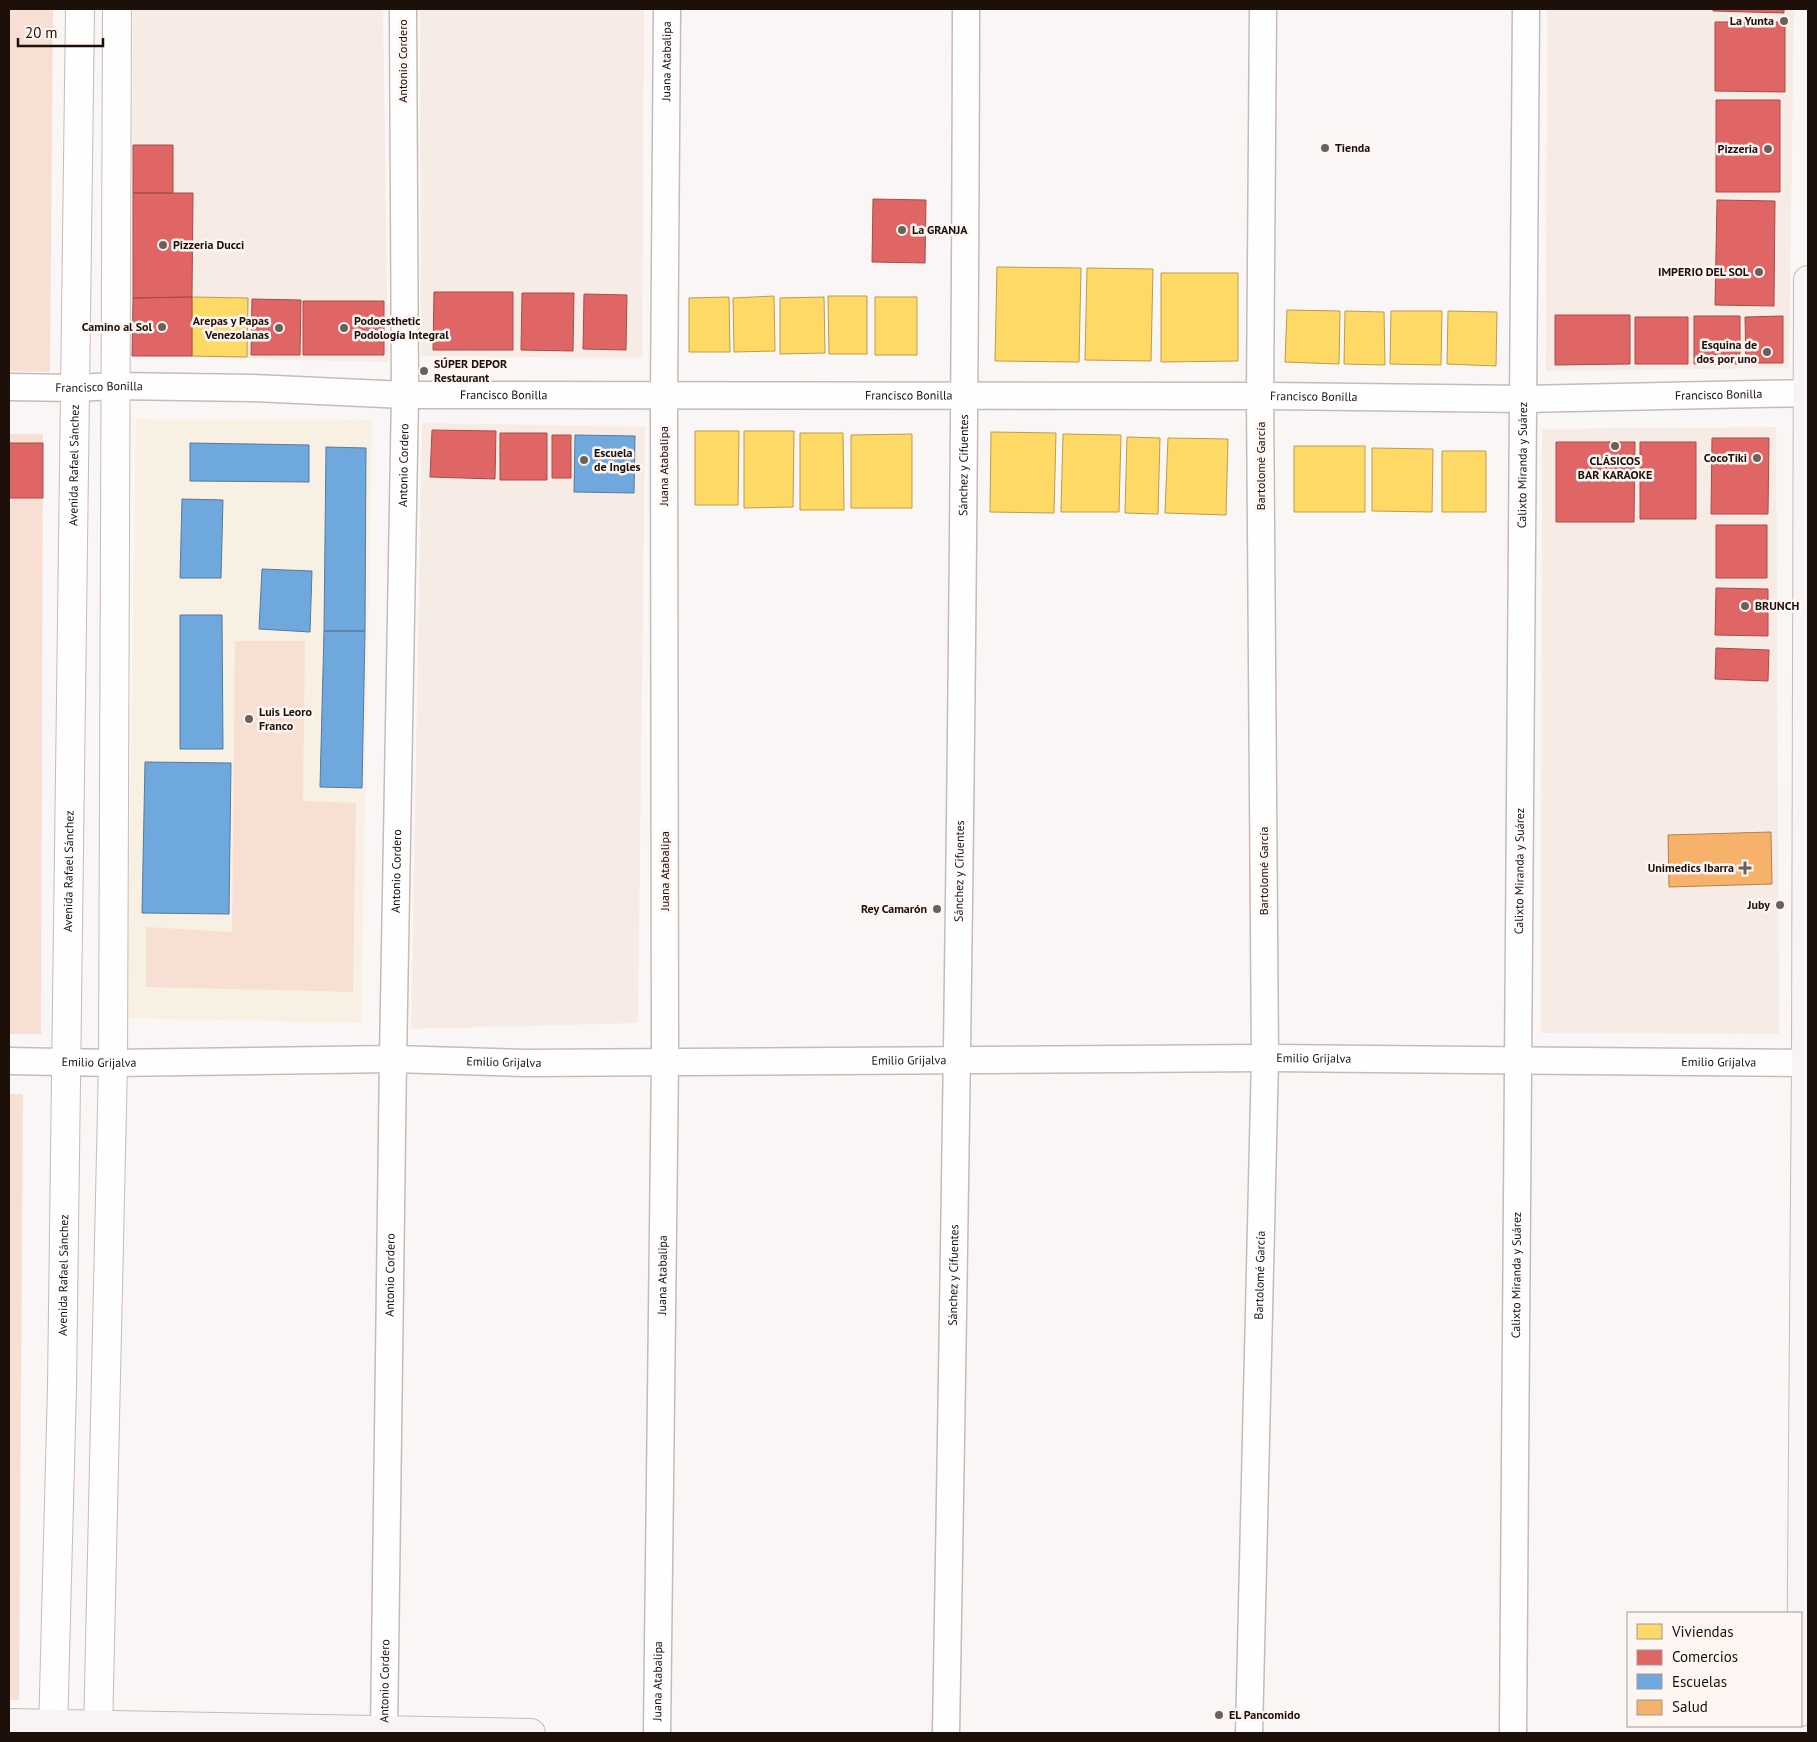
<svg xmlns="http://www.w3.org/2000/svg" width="1817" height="1742" font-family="'PT Sans',sans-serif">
  <rect width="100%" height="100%" fill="#faf6f5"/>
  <path fill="#f7ebe5" d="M133,9H383L388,362L132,356Z
    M420,9H644L642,358L421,356Z
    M1547,9H1794L1789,368L1546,371Z
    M422,423L645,427L638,1023L411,1029Z
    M1776,427L1779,1034L1541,1033L1542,429Z"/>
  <path fill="#f9f0e4" d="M136,419L372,420L361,1023L127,1018Z"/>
  <path fill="#f8dfd4" d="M9,9H53L50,372L9,371Z
    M9,434H43L41,1034H9Z
    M235,641H305L303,801L356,803L353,992L146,987V927L232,932Z
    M9,1094H23L19,1700H9Z"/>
  <path fill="#ffd966" stroke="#bb9d4a" d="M997,267L1081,268L1079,362L995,361Z
    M1087,268L1153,269L1151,361L1085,360Z
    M1161,273H1238V361L1161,362Z
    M774,296L775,351L734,352L733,298Z
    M828,296H867V354H829Z
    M192,297L248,298L247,357L192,356Z
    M729,297L730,352H689V298Z
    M824,297L825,353L780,354V298Z
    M875,297H917V355H875Z
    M1287,310L1340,311L1339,364L1285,362Z
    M1345,311L1384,312L1385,365L1344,364Z
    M1391,311H1442L1441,365L1390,364Z
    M1448,311L1497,312L1496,366L1447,364Z
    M695,431H739L738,505H695Z
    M744,431H794L793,507L744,508Z
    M991,432L1056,433L1054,513L990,512Z
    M800,433H843L844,510H800Z
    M912,434V508H851V435Z
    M1063,434L1121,435L1119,512H1061Z
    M1127,437L1160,438L1158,514L1125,513Z
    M1168,438L1228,439L1226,515L1165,513Z
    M1294,446H1365V512H1294Z
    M1372,448L1433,449L1432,512L1372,511Z
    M1442,451H1486V512H1442Z"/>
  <path fill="#e06666" stroke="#a64c4a" d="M1713,9H1784V13L1713,11Z
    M1715,22H1785V92L1715,91Z
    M1716,100H1780V192H1716Z
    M133,145H173V193H133Z
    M133,193H193L192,297L133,298Z
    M873,199L926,200L925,263L872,262Z
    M1717,200L1775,201L1774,306L1715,305Z
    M434,292H513V350H433Z
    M522,293H574L573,351L521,350Z
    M584,294L627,295L626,350L583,349Z
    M192,297V356H132L133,298Z
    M252,299L301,300L300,355H251Z
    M303,301H384V355H303Z
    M1555,315H1630V364L1555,365Z
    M1694,316H1740V364H1694Z
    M1783,316V363H1746L1745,317Z
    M1635,317H1688V364H1635Z
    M432,430L496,431L495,479L430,477Z
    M500,433H547V480H500Z
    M552,435H571V478H552Z
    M1712,438H1769L1768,514H1711Z
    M1556,442H1635L1634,522H1556Z
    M1640,442H1696V519H1640Z
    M9,443H43V498H9Z
    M1716,525H1767V578H1716Z
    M1716,588L1768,589V636L1715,635Z
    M1716,648L1769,650L1768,681L1715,679Z"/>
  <path fill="#6fa8dc" stroke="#567a9d" d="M575,435L635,436L634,493L574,492Z
    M190,443L309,445V482L190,481Z
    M326,447L366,448L365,631H324Z
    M182,499L223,500L221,578H180Z
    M262,569L312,571L310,632L259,629Z
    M180,615H222L223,749H180Z
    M324,631H365L362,788L320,787Z
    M145,762L231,763L229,914L142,913Z"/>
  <path fill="#f6b26b" stroke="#b5814e" d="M1771,832L1772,884L1669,887L1668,835Z"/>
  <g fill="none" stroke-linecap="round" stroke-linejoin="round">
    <defs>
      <g id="minor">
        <path id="s1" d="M9,387L75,388L115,386L252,388L405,395L1260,396L1523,399L1808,393"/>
        <path id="s2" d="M9,1061L113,1063L393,1059L526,1063L1265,1058L1808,1063"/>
        <path id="s3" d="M384,1733L393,1059L405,395L403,9"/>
        <path id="s4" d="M657,1733L665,1062L664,396L667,9"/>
        <path id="s5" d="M946,1733C956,1158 965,584 966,9"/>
        <path id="s6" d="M1249,1733L1265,1058L1260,396L1263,9"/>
        <path id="s7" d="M1513,1733L1526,9"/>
      </g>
      <g id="tertiary">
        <path id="s8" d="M53,1733L62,1386L80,9"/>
        <path d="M98,1733L113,1063L117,9"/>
      </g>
      <path id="secondary" d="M1801,1712L1806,1063L1808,280
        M9,1723L531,1733"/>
    </defs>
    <use href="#minor" stroke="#c5bcb8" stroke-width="29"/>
    <use href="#tertiary" stroke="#c5bcb8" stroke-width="30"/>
    <use href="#secondary" stroke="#c5bcb8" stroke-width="30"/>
    <use href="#minor" stroke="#fefefe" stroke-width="26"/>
    <use href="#tertiary" stroke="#fefefe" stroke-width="28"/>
    <use href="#secondary" stroke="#f8f3f4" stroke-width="28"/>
  </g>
  <g fill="#6a605c" stroke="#fdf5f2" stroke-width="2">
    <circle cx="1784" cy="21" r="5"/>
    <circle cx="1325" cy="148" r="5"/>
    <circle cx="1768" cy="149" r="5"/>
    <circle cx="902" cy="230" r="5"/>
    <circle cx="163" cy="245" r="5"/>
    <circle cx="1759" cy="272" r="5"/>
    <circle cx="162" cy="327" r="5"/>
    <circle cx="279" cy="328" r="5"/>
    <circle cx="344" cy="328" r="5"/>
    <circle cx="1767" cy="352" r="5"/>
    <circle cx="424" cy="371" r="5"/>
    <circle cx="1615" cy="446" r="5"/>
    <circle cx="1757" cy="458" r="5"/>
    <circle cx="584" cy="460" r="5"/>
    <circle cx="1745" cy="606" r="5"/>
    <circle cx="249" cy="719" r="5"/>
    <path d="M1742.5 860.5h5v5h5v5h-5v5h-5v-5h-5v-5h5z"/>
    <circle cx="1780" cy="905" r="5"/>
    <circle cx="937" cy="909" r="5"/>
    <circle cx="1219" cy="1715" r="5"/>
  </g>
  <g text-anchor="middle" stroke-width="5" stroke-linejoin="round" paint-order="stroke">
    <g font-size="12" font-weight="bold" fill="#1d100a" stroke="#fdf5f2" text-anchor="end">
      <text x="1774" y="25">La Yunta</text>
      <text x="1335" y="152" text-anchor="start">Tienda</text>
      <text x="1758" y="153">Pizzeria</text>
      <text x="912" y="234" text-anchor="start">La GRANJA</text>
      <text x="173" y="249" text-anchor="start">Pizzeria Ducci</text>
      <text x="1749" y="276">IMPERIO DEL SOL</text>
      <text x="269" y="325">Arepas y Papas<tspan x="269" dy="14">Venezolanas</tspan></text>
      <text x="354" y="325" text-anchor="start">Podoesthetic<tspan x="354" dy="14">Podología Integral</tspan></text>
      <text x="152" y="331">Camino al Sol</text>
      <text x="1757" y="349">Esquina de<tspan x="1757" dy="14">dos por uno</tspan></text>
      <text x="434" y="368" text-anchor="start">SÚPER DEPOR<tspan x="434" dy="14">Restaurant</tspan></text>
      <text x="594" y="457" text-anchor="start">Escuela<tspan x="594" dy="14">de Ingles</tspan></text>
      <text x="1747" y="462">CocoTiki</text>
      <text x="1615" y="465" text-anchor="middle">CLÁSICOS<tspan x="1615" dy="14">BAR KARAOKE</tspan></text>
      <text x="1755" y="610" text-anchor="start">BRUNCH</text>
      <text x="259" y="716" text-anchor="start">Luis Leoro<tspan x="259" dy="14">Franco</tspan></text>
      <text x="1734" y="872">Unimedics Ibarra</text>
      <text x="1770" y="909">Juby</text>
      <text x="927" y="913">Rey Camarón</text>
      <text x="1229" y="1719" text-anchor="start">EL Pancomido</text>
    </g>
    <g font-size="12" fill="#1d100a" stroke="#fdf5f2">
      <text transform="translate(403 61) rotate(-90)" y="4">Antonio Cordero</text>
      <text dy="4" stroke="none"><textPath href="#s4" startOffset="1672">Juana Atabalipa</textPath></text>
      <text dy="4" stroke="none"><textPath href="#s1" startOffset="90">Francisco Bonilla</textPath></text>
      <text dy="4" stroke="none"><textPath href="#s1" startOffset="495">Francisco Bonilla</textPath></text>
      <text dy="4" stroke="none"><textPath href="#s1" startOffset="1710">Francisco Bonilla</textPath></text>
      <text dy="4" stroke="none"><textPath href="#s1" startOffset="900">Francisco Bonilla</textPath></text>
      <text dy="4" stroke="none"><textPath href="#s1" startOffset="1305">Francisco Bonilla</textPath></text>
      <text dy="4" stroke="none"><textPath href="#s8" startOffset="1268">Avenida Rafael Sánchez</textPath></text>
      <text dy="4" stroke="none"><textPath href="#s3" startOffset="1268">Antonio Cordero</textPath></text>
      <text transform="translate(664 466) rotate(-90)" y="4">Juana Atabalipa</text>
      <text dy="4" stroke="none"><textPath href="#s5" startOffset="1268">Sánchez y Cifuentes</textPath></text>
      <text transform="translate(1261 466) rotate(-90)" y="4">Bartolomé García</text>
      <text dy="4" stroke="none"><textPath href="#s7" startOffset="1268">Calixto Miranda y Suárez</textPath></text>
      <text dy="4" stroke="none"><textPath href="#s8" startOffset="862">Avenida Rafael Sánchez</textPath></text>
      <text dy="4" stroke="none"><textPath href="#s3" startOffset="862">Antonio Cordero</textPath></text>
      <text transform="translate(665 871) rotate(-90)" y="4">Juana Atabalipa</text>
      <text dy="4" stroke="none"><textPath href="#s5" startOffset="862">Sánchez y Cifuentes</textPath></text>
      <text transform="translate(1264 871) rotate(-90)" y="4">Bartolomé García</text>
      <text dy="4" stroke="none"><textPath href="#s7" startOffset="862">Calixto Miranda y Suárez</textPath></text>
      <text dy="4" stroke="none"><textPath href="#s2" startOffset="1305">Emilio Grijalva</textPath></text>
      <text dy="4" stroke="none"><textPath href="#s2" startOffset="900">Emilio Grijalva</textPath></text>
      <text dy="4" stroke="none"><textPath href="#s2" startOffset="90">Emilio Grijalva</textPath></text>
      <text dy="4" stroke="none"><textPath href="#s2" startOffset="495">Emilio Grijalva</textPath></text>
      <text dy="4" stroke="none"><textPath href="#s2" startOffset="1710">Emilio Grijalva</textPath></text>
      <text dy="4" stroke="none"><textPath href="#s8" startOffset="458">Avenida Rafael Sánchez</textPath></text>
      <text dy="4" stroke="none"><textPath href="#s3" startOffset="458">Antonio Cordero</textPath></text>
      <text dy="4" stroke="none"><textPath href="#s4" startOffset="458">Juana Atabalipa</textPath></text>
      <text dy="4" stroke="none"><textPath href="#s5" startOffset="458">Sánchez y Cifuentes</textPath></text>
      <text dy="4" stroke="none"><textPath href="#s6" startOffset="458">Bartolomé García</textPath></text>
      <text dy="4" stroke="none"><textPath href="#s7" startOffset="458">Calixto Miranda y Suárez</textPath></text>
      <text dy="4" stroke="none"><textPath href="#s3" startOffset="52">Antonio Cordero</textPath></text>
      <text dy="4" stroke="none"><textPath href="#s4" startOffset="52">Juana Atabalipa</textPath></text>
    </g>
  </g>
  <rect width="1817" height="1742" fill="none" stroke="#1d100a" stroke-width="20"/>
  <rect x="1627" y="1612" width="175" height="115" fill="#fdf5f2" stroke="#a39995"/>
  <rect x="1637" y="1624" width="25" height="15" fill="#ffd966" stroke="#a39995"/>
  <text x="1672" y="1637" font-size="15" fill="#1d100a">Viviendas</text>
  <rect x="1637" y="1650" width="25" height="15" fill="#e06666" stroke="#a39995"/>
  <text x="1672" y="1662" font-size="15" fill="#1d100a">Comercios</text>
  <rect x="1637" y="1674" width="25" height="15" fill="#6fa8dc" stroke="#a39995"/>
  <text x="1672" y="1687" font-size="15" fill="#1d100a">Escuelas</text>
  <rect x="1637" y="1700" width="25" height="15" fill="#f6b26b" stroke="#a39995"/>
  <text x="1672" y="1712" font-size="15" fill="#1d100a">Salud</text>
  <path d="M18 38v8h85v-8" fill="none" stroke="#1d100a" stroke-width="2.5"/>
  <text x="25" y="38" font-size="15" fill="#1d100a" stroke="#fdf5f2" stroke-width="4" paint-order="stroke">20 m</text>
</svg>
